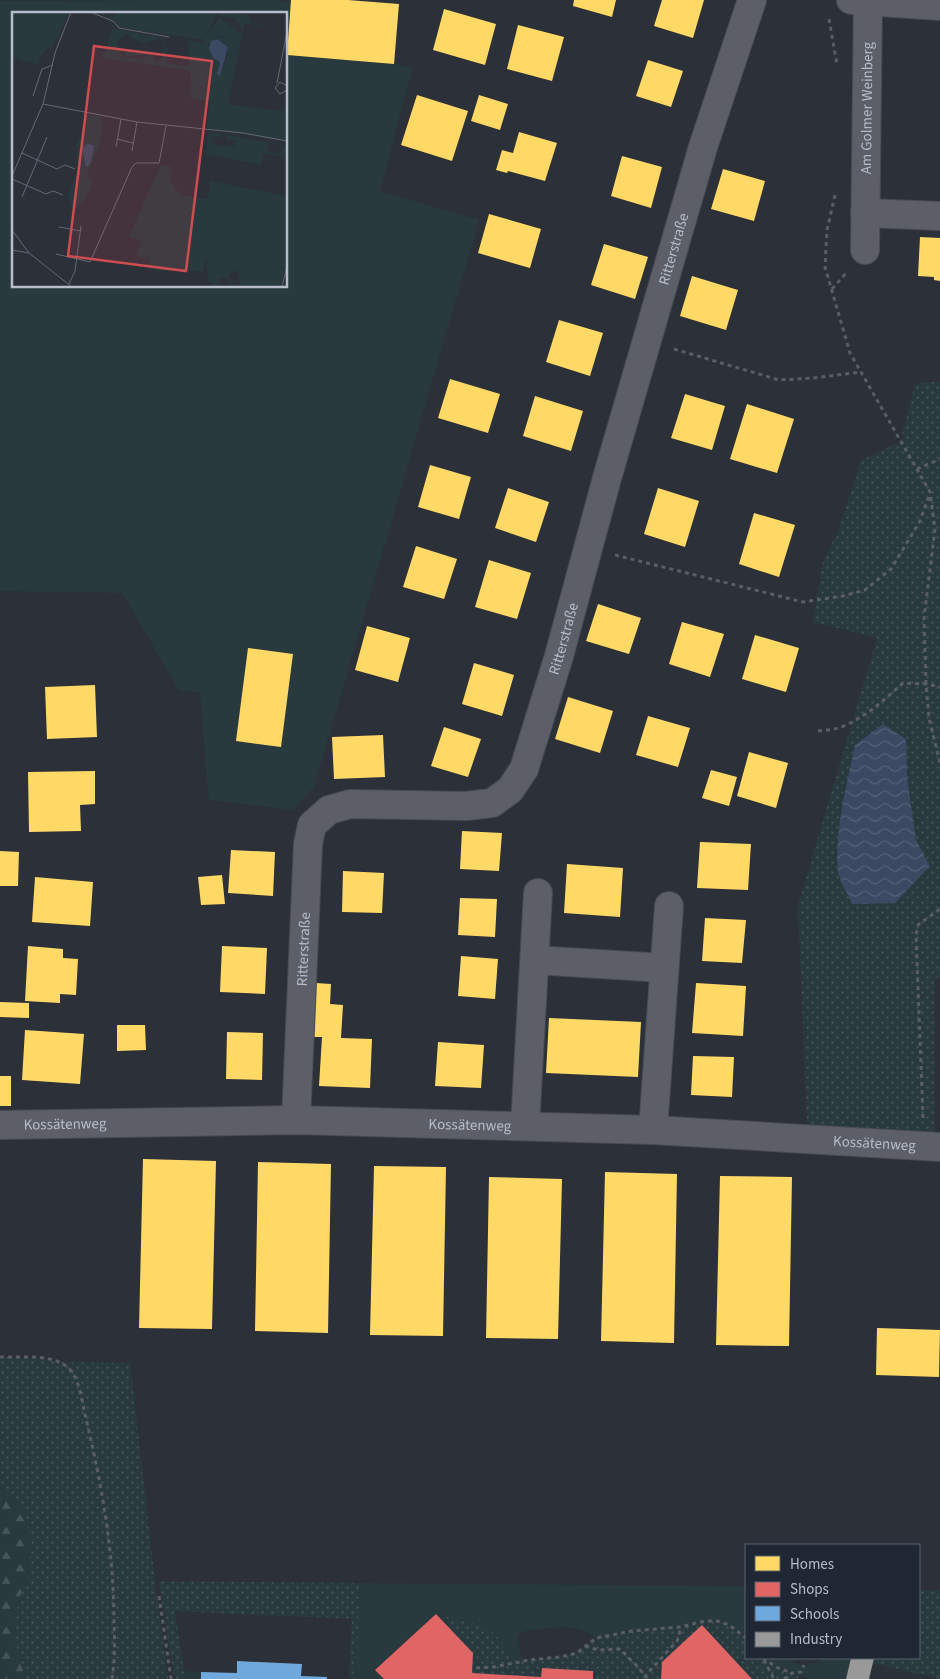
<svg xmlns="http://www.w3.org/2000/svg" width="940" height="1679" font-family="'Source Sans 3',sans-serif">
  <defs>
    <pattern id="grass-dots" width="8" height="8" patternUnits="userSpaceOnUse" patternTransform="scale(1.25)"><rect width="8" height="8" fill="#293a3f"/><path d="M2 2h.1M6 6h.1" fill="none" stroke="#465559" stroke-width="1.8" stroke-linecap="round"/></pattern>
    <pattern id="forest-firs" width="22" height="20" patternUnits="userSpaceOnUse" patternTransform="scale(1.25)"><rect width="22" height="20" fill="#293a3f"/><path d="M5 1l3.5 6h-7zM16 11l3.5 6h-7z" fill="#465559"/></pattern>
    <pattern id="water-waves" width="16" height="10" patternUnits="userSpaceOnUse" patternTransform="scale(1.25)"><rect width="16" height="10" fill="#3b4963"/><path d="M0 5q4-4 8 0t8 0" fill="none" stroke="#556178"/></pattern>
  </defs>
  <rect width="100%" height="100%" fill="#2c3039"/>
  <path fill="url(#grass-dots)" d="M940,381V976L935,980V1134L807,1127L798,905L877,638L813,622L822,564L839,528L861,460L900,442L915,384Z
    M0,1357L43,1359L61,1362L130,1363L155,1581L168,1679H25L14,1637L18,1601L29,1575L5,1491L0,1489Z
    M159,1581L360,1583L356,1679H349L352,1619L175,1611L185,1679H174Z
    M919,1590H940V1679L873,1663L874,1658H919Z
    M436,1614C457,1619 484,1622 499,1638C505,1645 508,1655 512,1663L529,1660L560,1657L577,1653L596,1638L632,1631L680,1627L705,1621H717L729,1625L746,1638V1658H763L778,1668L800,1674L798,1679H752L702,1625L662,1662L661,1679H593V1671L542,1668L541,1677L472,1673L473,1653Z"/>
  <path fill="url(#forest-firs)" d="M0,1489L5,1491L23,1509L32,1543L29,1575L18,1601L14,1637L25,1679H0Z"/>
  <path fill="#293a3f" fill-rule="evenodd" d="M280,0L282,1L291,2L287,55L394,64L412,68L380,191L479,220L314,787L293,810L209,800L200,693L179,690L122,593L0,591V1ZM14,14H286V286H14Z
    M360,1583L746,1586V1638L729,1625L717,1621H705L680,1627L632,1631L596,1638C576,1622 554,1628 530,1630C510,1632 520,1648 523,1661L512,1663C508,1655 505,1645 499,1638C484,1622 457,1619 436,1614L376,1670L384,1679H356Z
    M763,1658H788C796,1665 807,1668 817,1662C818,1662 823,1658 823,1658C831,1655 843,1658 851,1658L846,1679H810L800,1674L778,1668Z
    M184,1671L201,1672V1679H185Z"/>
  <path fill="url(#water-waves)" d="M883,724L906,739L907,777L916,840L930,866L895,903L852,904C848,894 840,882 838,872C834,833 847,783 855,745Z"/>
  <path fill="#ffd966" d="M291,0H348L399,4L394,64L287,55Z
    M574,0H616L612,17L573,6Z
    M662,0H704L693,38L654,26Z
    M444,9L496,24L485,65L433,50Z
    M518,25L564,37L552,81L507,69Z
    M648,60L683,71L671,107L636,96Z
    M417,95L468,111L452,161L401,145Z
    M479,95L508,104L500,130L471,121Z
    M519,132L557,143L545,181L508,171L507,173L496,170L502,150L513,153Z
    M622,156L662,167L651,208L611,196Z
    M723,169L765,181L754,221L711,209Z
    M489,214L541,229L530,268L478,253Z
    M920,237L940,238V281L934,280V277L918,276Z
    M604,244L648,257L635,299L591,285Z
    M692,276L738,290L726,330L680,316Z
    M559,320L603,333L590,376L546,362Z
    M450,379L500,394L488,433L438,418Z
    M685,394L725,406L712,450L671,438Z
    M535,396L583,411L571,451L523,436Z
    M747,404L794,419L777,473L730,459Z
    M430,465L471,477L459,519L418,507Z
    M508,488L549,502L536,542L495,528Z
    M658,488L699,501L685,547L644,534Z
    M754,513L795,525L779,577L739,564Z
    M416,546L457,559L444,599L403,587Z
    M489,560L531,573L517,619L475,607Z
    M598,604L641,618L629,654L586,641Z
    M682,622L724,634L710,677L669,664Z
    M367,626L410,638L398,682L355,670Z
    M755,635L799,648L786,692L742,679Z
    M248,648L293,654L281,747L236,741Z
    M474,663L514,675L502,716L462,704Z
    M95,685L97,737L47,739L45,687Z
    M568,697L613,711L600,753L555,739Z
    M648,716L690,728L678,767L636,755Z
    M444,727L481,739L468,777L431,766Z
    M383,735L385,777L334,779L332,737Z
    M749,752L788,763L776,808L737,796Z
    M711,770L737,777L729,806L702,798Z
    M95,771V804L80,805L81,831L29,832L28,772Z
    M462,831L502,833L499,871L460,869Z
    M700,842L751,844L748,890L697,888Z
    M231,850L275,852L273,896L228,893Z
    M0,851L19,852L18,886H0Z
    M567,864L623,868L620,917L564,913Z
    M343,871L384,873L382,913L342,912Z
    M222,875L225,904L201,905L198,877Z
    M35,877L93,882L90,926L32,922Z
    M460,898L497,899L495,937L458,935Z
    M705,918L746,920L742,963L702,961Z
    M28,946L63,949V958L78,959L76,995L60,994V1003L25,1001Z
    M222,946L267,948L265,994L220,992Z
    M461,956L498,959L495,999L458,996Z
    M316,983L331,984L330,1004L343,1005L341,1038L372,1039L370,1088L319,1086L322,1037H313Z
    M696,983L746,986L743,1036L692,1033Z
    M0,1002L29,1003V1018L0,1017Z
    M549,1018L641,1022L638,1077L546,1073Z
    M117,1025H145L146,1050L117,1051Z
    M25,1030L84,1034L80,1084L22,1080Z
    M227,1032L263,1033L262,1080L226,1079Z
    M438,1042L484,1045L481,1088L435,1086Z
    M693,1056L734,1057L732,1097L691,1095Z
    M0,1076H11V1106H0Z
    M143,1159L216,1161L212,1329L139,1328Z
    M258,1162L331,1164L328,1333L255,1331Z
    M374,1166L446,1167L443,1336L370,1335Z
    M605,1172L677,1174L674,1343L601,1341Z
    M720,1176L792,1177L789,1346L716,1345Z
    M489,1177L562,1179L558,1339L486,1338Z
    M877,1328L940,1330L939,1377L876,1375Z"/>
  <path fill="#e06666" d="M436,1614L473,1653L472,1673L541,1677L542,1668L593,1671V1679H384L375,1670Z
    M702,1625L752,1679H661L662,1662Z"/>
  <path fill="#6fa8dc" d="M237,1661L302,1664L301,1676L327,1677V1679H201V1672L237,1673Z"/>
  <path fill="#999" d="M851,1658H874L869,1679H846Z"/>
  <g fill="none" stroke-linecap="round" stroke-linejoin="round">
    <defs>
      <g id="minor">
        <path d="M851,0L940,6"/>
        <path d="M865,213L940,216"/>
        <path id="s1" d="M865,250L868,0"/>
        <path d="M535,960L664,968"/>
        <path id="s2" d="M296,1120L308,844L312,825L329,810L350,804L466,806L492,803L510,790L524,769L559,656L607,478L703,147L752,0"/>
        <path id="s3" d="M0,1125L296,1120L653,1130L940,1147"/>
        <path d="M525,1126L538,893"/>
        <path d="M653,1130L669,906"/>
      </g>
    </defs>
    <use href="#minor" stroke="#484b52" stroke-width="30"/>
    <path stroke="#595e63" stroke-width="3" stroke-dasharray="4 4" stroke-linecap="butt" d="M829,19L837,65
      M835,195L827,230L825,267L850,353L930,492L935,529L924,618L926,684L929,718L940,763
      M832,289L848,271
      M674,349L779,380L813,378L861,372
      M917,469L940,459
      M615,555L803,602L843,596L865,590L891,569L920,521L930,493
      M818,731C825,730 832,730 838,728C863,720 884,700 903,683L926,684L940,687
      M923,1118L916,936L918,925L940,909
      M0,1357C22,1358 57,1352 72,1372C80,1383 83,1406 86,1419C102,1485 114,1554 114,1622C115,1641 115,1660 112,1679
      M159,1596L171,1679
      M585,1646L598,1650L620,1649L639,1668L646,1678
      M763,1658L778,1668L792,1673
      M764,1660L774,1679
      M476,1668L494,1667L529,1660L560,1657L577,1653L596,1638L632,1631L680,1627L705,1621H717L729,1625L746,1638
      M646,1678V1675L677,1641L679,1637L680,1627
      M784,1679L792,1673L801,1672L804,1665"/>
    <use href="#minor" stroke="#5c5f67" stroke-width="28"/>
  </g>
  <g text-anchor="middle" stroke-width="5" stroke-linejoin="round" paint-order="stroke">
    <g font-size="15" fill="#b6bcc9" stroke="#1f2634">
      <text dy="5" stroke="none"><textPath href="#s1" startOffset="142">Am Golmer Weinberg</textPath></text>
      <text dy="5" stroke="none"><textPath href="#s2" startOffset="1071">Ritterstraße</textPath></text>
      <text dy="5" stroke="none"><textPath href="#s2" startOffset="666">Ritterstraße</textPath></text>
      <text dy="5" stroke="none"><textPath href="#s2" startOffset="171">Ritterstraße</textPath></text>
      <text dy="5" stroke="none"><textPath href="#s3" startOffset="65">Kossätenweg</textPath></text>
      <text dy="5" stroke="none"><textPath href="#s3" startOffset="470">Kossätenweg</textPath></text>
      <text dy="5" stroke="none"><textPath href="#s3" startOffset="875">Kossätenweg</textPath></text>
    </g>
  </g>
  <g transform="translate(12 12)">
    <rect width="275" height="275" fill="#2c3039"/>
    <path d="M0,0H57L40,36L31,40L26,53L0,45ZM83,0L102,5L103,0H206L193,25L199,17L209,24L200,27L195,35L197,54L194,61L203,74L207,69H220L225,40L222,33L200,17L207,5L230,23L216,92L252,97V106L275,111V129L194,116L198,91H208L178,86L179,59L153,55L156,38L155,51L177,54L176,30L170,27L177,28L178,45V28L191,31L192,28L107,15L102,7ZM209,0L236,3L240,11L271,18L233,11L231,20L223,6L208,4ZM97,9L99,10L103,17L151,26L156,36L148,26L133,31L119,26L115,21L106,27L105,36L111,44L117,38L140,42L144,50L135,43L108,45L99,37L101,30L97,29L94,35L101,16ZM74,103L90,105L88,133L74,165L81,169L79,176L73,188L61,197L56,184L66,156L64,132L72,122Z" fill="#293a3f"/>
    <path d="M209,24L222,33L225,44L220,69H207L200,74L194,70L197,54L193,39L198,32L201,46L208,50L205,62L209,63L216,41L213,31L205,27L199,29ZM252,97L275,99V111L252,106Z" fill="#293a3f"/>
    <path d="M97,29L101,30L98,36L108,45L133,47L135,43L144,50L152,44L149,38L156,36L153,55L90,46ZM197,120L209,122V126L201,124L199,132L209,135L210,132L222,135L223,128H214L215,123L259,131H255L257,140L268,143L270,135L265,132L275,134V146L252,141L249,153L193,142ZM149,153L160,155L159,169L168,183L196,187L198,169L275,184V250L269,275H228L227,258L217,262L218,272H224L225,275H217L216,264L207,267L208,275L200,274V270H196L195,245L191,259H143L137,254L138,248L123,244L129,229L117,224Z" fill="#293a3f"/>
    <path d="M205,27L216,35L208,64L205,62L208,50L201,46L197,36L199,29ZM75,132L81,133L82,137L78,152L74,155L70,136Z" fill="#3b4963"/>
    <path fill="none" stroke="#636873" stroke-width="1" d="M78,0L101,9L107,16L157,25M265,71L275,20M275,74L268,70L263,76L268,82L275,78M21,84L30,57L41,53M31,92L125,110L231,121L275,129M105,127L121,131M104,135L109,107M120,139L125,110M10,141L45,157L53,153L63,157M0,164L31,92L43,41L59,0M0,167L34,182L41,179L51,183M10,185L35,125M47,215L69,219M0,218L17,241L60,275M0,238L17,241M44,242L78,250L120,155L124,151H147L154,114M57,272L63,259L69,214M270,275L275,254"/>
    <path fill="#ce4d50" fill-opacity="0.15" stroke="#ce4d50" stroke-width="2.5" d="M82,34L200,49L174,259L56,244Z"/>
    <rect width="275" height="275" fill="none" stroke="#b6bcc9" stroke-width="2.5"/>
  </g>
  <rect x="745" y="1544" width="175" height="115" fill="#1f2634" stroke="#5b6270"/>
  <rect x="755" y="1556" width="25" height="15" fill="#ffd966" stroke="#5b6270"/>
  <text x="790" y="1569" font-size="15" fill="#b6bcc9">Homes</text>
  <rect x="755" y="1582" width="25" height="15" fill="#e06666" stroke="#5b6270"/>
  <text x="790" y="1594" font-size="15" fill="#b6bcc9">Shops</text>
  <rect x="755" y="1606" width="25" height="15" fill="#6fa8dc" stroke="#5b6270"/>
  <text x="790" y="1619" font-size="15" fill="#b6bcc9">Schools</text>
  <rect x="755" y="1632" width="25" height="15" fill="#999999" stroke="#5b6270"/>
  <text x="790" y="1644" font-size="15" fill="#b6bcc9">Industry</text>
</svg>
